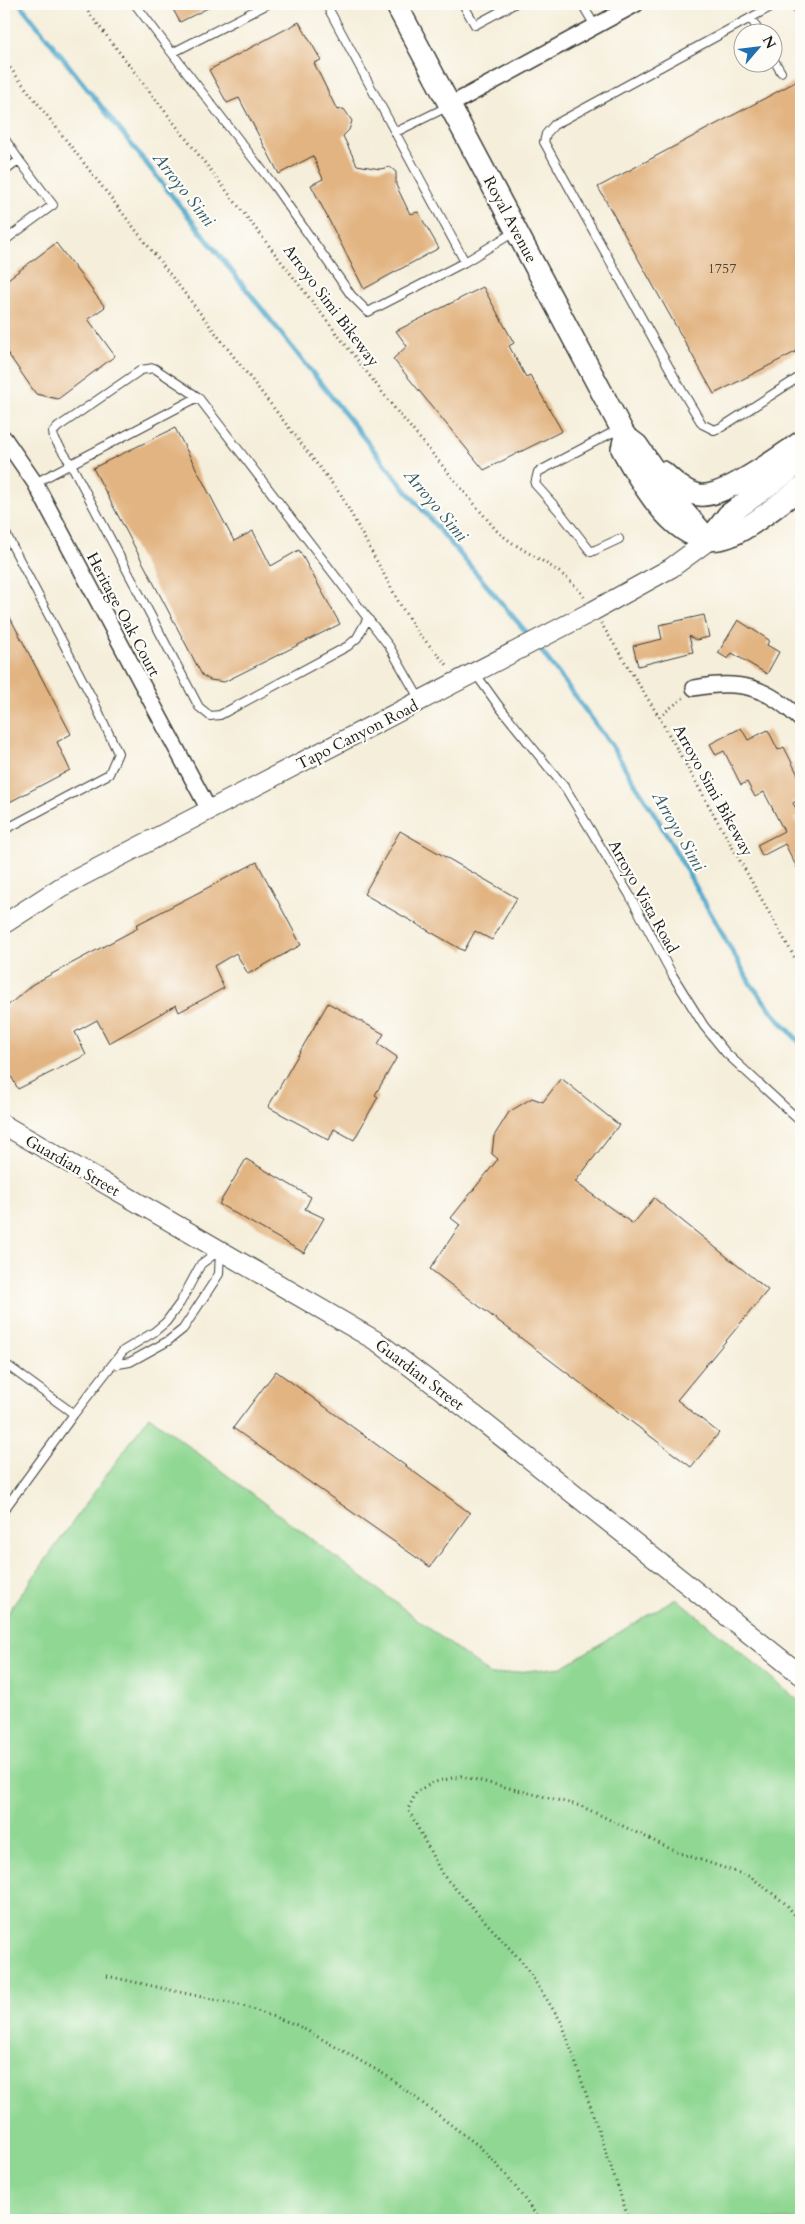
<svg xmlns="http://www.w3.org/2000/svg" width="805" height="2224" font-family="Cardo,serif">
  <rect width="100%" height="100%" fill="#fdfcf7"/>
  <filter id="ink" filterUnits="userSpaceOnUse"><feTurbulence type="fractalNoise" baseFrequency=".02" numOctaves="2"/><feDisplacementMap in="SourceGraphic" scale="10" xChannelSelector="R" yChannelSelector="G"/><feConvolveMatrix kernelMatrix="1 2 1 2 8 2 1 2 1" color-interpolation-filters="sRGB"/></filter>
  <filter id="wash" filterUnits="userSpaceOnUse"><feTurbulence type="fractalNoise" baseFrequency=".0096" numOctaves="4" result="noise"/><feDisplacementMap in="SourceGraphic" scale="20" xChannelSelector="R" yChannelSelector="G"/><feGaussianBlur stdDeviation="1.12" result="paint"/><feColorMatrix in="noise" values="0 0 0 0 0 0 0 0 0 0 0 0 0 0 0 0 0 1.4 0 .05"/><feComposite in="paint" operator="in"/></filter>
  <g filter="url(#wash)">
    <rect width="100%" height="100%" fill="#f5eeda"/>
    <path fill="#8fd792" stroke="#567a57" d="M149,1416L491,1675L562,1667L676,1598L801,1703V2220H4V1618Z"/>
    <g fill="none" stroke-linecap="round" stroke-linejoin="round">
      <path stroke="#4da8cb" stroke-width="5" d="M20,4L399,482L532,639
        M537,645L609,742L657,818L750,983L775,1015L801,1044"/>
    </g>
    <g id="blocks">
      <path fill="#e2b481" d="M170,4H216L180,22Z
        M299,22L321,60L314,63L337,110L344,109L352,121L349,130L343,136L357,165L380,169L390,167L396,172V185L410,214L418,212L439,248L364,289L311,185L323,179L313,156L279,174L239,98L227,103L209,70Z
        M801,79V349L714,394L598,187Z
        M56,243L105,307L88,319L115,356L58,399L36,394L4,348V282Z
        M483,287L514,343L509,346L526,377L530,375L562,431L484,470L393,359L407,346L396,331Z
        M175,428L234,541L253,531L271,566L299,550L340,624L224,682L210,680L202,675L93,468Z
        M4,606L71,734L57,742L70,770L4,805Z
        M704,615L709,637L696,640L689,636L693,652L638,666L633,646L662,639L659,625Z
        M738,620L769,640L767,645L779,652L767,674L732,653L728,659L718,653Z
        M741,728L748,740L768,730L778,750L784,747L801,781V798L793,803L800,816L795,818L801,828V876L785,844L762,856L757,845L784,831L764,792L755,797L747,782L741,785L724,751L716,755L710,744Z
        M400,831L517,898L492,940L475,931L464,951L364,894Z
        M257,862L301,945L248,974L236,953L214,966L224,988L179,1012L176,1005L109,1043L97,1020L75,1032L86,1055L18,1089L4,1063V1009L33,984L138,928L136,925Z
        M328,1003L384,1034L378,1044L397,1057L375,1095L378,1097L354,1140L334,1129L329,1140L268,1107Z
        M561,1078L619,1125L575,1182L633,1224L654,1198L768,1290L677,1400L719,1433L691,1467L430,1269L460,1225L451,1218L498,1159L492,1154L494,1136L509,1112L532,1098L543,1102Z
        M246,1159L311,1197L305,1209L324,1218L304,1253L219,1204Z
        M276,1371L470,1513L430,1567L233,1428Z"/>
    </g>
  </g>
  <g filter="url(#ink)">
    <use href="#blocks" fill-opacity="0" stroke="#3d3c38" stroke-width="1"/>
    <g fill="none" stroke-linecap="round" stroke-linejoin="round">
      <defs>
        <path id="service" d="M135,4L172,53L268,4
          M463,4L475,25L514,4
          M582,4L595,26
          M776,4L554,125L546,134L544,142L681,389L702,424L714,430L722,427L801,376
          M794,4L801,17
          M751,18L759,32
          M172,53L275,187L351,295L368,312L465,262L326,4
          M772,57L781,72
          M396,132L449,106
          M4,138L19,160
          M4,172L19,160L53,205L4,241
          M465,262L516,231
          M198,397L154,368L141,370L58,427L53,432L54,438L71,464L199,707L210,716L220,715L348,646L357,638L368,618
          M35,483L198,397L389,646L420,700
          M4,530L92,698L118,753L109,774L4,830
          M619,539L591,552L559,511L535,484L538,472L619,429
          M475,673L498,705L566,789L629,894L673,976L704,1026L726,1053L801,1122
          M220,1250L219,1274L183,1329L168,1341L130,1362L112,1365L123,1351L154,1332L166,1322L180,1303L201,1264Z
          M4,1363L74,1414L112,1365
          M4,1510L74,1414"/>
        <path id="minor" d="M450,105L636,4
          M4,438L35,483L209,810
          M694,688C740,679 768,687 801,720"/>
        <path id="tertiary" d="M4,924L61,887L593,611L671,568L709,540
          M4,1125L378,1342L473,1414L801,1675"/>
        <path id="secondary" d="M396,4L625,436L637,445L678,505L709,540
          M625,436L622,449C641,483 678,551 724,538C746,532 781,502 801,488
          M663,472C674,482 684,492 699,495C723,499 780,456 801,442
          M709,540L728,515L801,462"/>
      </defs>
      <use href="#service" stroke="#3d3c38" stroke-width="10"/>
      <use href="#minor" stroke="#3d3c38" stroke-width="18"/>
      <use href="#tertiary" stroke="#3d3c38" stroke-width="21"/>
      <use href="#secondary" stroke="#3d3c38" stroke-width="24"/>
      <path stroke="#3d3c38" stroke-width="3" stroke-dasharray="1 4" stroke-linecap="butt" d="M82,4L396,410L496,530C523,555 561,564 584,597
        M4,60L341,495L402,608L420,635L449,667
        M601,623L659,717L801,969
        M659,717L684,697
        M107,1976L243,2006L297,2025L387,2076L480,2147L508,2177L540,2220
        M629,2220L562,2023L523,1963L442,1874L408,1809L417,1791L435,1782L461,1776L581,1806L677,1852L751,1877L786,1904L801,1923"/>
      <use href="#service" stroke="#fff" stroke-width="8"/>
      <use href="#minor" stroke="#fff" stroke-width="15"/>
      <use href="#tertiary" stroke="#fff" stroke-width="19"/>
      <use href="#secondary" stroke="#fff" stroke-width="21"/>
    </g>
  </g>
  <g text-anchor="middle" stroke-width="4.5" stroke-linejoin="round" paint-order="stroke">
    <g font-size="14" fill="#4e4235">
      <text x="722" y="273">1757</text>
    </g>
    <g font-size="16" fill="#1c1c1c" stroke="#fdfcf7">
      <text transform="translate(511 219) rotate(62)" y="6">Royal Avenue</text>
      <text transform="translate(332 305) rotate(53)" y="6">Arroyo Simi Bikeway</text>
      <text transform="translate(124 614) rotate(62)" y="6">Heritage Oak Court</text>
      <text transform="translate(357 734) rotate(-27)" y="6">Tapo Canyon Road</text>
      <text transform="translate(714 790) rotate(61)" y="6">Arroyo Simi Bikeway</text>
      <text transform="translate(644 896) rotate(61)" y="6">Arroyo Vista Road</text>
      <text transform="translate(73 1165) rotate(30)" y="6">Guardian Street</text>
      <text transform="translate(420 1374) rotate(37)" y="6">Guardian Street</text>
    </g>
    <g font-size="18" font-style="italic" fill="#325b6b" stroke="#fdfcf7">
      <text transform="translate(184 189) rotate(52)" y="6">Arroyo Simi</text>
      <text transform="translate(436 505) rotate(50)" y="6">Arroyo Simi</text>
      <text transform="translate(679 831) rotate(60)" y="6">Arroyo Simi</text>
    </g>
  </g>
  <rect width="805" height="2224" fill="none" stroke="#fdfcf7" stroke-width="20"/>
  <g transform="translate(758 48) rotate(62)"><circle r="24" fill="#fdfcf7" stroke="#a3a29f"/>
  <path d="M0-4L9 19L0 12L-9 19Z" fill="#1f6fb2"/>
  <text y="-8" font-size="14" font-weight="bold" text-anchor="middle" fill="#1c1c1c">N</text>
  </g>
</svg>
